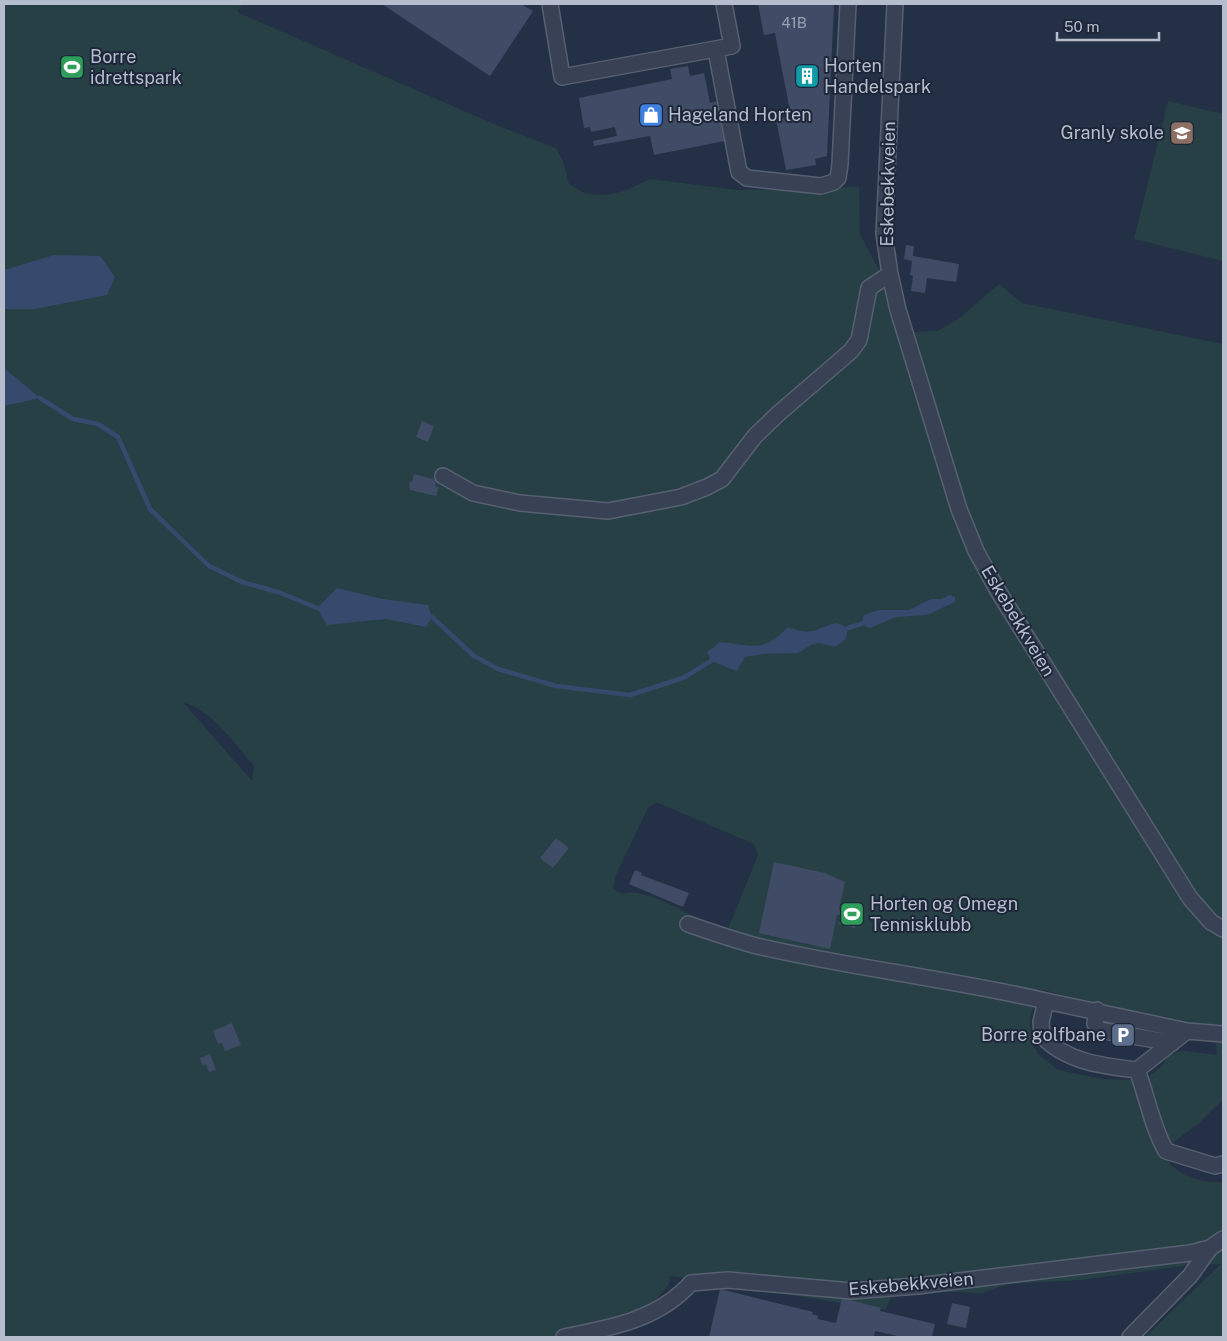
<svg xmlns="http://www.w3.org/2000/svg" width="1227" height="1341" font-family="'Public Sans',sans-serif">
  <rect width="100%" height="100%" fill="#243045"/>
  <path fill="#264045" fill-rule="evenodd" d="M4,4H242L237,12L496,125L556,148L563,161L569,184L586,194L608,195L627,190L650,179L737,190L859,187L860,234L912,332L937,331L957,320L999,284L1022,303L1223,344V1099L1198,1124L1174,1142L1170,1149L1169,1162C1180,1177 1206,1184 1223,1182V1337H1145L1221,1264L1184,1266L1080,1280L1009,1284L981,1293L930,1291L892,1296L885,1310L670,1276L669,1284L655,1301L646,1307L623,1314L606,1337H4ZM183,702C213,711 234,743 254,766L252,781ZM656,802L754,844L758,855L728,929C699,925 650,885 623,894L613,889L615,877L648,808ZM1039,989L1127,1011L1215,1030L1217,1055L1186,1051L1177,1052L1169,1055L1162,1066L1144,1080L1105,1079L1058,1070L1037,1053L1031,1040L1030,1019Z
    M1168,101L1223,114V261L1134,239Z"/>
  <path fill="#37496d" d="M54,255L100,256L115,277L107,295L34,309H4V270Z
    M4,368L40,398L4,406Z
    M337,588L383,599L428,605L432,617L426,627L386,619L327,625L317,608Z
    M950,595L955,597V602L927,615L896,617L870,628L861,624L864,615L879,610H909L931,599H941Z
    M837,623L848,628L846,639L835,647L819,643L811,645L798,653L763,654L745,657L737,671L711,661L707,652L720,642C753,645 762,654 788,627C813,637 815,628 837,623Z"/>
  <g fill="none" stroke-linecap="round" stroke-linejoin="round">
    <path stroke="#37496d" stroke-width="4.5" d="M40,398L73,419L98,424L118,437L150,509L209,566L242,582L281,593L317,608
      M432,617L474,656L498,669L556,686L630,695L683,678L711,661
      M848,628L861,624"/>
  </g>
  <path fill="#404c65" d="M382,4H521L533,11L490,76Z
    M758,4H834L827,156L815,159L816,165L786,170L776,119L791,116L775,33L764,35Z
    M688,66L690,76L704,73L710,103L718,101L725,141L654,155L650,136L594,146L593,141L617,136L615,127L591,132L590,127L584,128L579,98L672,79L670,69Z
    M906,245L914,246L913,256L959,264L956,282L927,278L925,293L911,291L913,276L910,275L912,261L904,259Z
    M422,421L434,426L428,442L416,437Z
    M414,474L436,480L435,486L439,487L436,496L410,490L409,482H412Z
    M556,838L569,848L553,868L540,858Z
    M774,862L825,873L845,882L839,909L843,910L844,902L859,905L855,928L839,924L841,916L837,915L830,949L759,933Z
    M635,870L642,873L641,875L689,893L683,907L629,884Z
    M232,1023L241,1045L225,1051L222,1043L218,1044L213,1031Z
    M210,1054L216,1070L209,1072L206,1064L202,1065L200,1058Z
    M720,1289L813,1312L812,1314L818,1316V1319L836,1323L842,1298L881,1308L880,1311L935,1324L932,1337H902L875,1331L874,1337H709Z
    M952,1303L970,1307L966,1328L947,1324Z"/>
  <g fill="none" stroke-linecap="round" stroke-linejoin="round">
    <defs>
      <path id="minor" d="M550,4L562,77L732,46L724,4
        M895,4L884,234L890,274L898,310L959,509L976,551L998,591L1190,898L1211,922L1223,929
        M716,50L739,172L747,178L821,186L834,182L838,178L840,164L848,4
        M443,476L473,493L520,503L608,511L681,497L707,487L722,479L755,436L779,413L851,351L859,340L869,288L890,274
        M688,924C711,932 734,940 757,946C852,968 950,979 1046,1001
        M1097,1010L1095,1024L1099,1030L1172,1043
        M1187,1031L1137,1070C1103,1066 1066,1062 1042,1036L1041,1022L1046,1001L1187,1031L1223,1034
        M1137,1070C1147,1096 1152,1127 1166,1151L1215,1166L1223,1164
        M564,1337C610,1328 658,1320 691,1283L728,1280L852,1291L917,1286L1190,1253L1210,1248L1223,1239
        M1130,1337L1190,1276L1210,1248"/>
    </defs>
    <use href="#minor" stroke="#576071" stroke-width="18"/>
    <use href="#minor" stroke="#394254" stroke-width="15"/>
  </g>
  <defs>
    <symbol id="stadium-square" viewBox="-11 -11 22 22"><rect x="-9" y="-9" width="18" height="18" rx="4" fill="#2e9e5b" stroke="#1e2739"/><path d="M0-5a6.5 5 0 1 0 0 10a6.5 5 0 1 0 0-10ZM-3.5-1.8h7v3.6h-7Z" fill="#fff"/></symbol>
    <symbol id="building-square" viewBox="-11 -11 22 22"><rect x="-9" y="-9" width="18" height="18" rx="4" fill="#0f9aa8" stroke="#1e2739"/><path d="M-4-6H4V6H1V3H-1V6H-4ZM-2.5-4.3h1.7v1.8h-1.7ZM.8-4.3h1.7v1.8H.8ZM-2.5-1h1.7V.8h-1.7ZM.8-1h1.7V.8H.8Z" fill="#fff"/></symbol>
    <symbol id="shop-square" viewBox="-11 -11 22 22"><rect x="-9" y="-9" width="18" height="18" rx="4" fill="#3f7fe0" stroke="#1e2739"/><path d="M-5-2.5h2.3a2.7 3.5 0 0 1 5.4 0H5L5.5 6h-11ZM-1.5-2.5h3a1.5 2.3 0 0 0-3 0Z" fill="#fff"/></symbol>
    <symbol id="school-square" viewBox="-11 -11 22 22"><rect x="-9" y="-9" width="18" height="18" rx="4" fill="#8d6e63" stroke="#1e2739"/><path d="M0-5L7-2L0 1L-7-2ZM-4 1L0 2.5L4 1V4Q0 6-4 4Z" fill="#fff"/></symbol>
    <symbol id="parking-square" viewBox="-11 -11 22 22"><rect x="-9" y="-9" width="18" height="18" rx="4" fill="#5c6f8a" stroke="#1e2739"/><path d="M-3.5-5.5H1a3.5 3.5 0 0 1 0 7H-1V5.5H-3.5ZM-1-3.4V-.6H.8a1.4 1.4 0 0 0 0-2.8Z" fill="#fff"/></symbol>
  </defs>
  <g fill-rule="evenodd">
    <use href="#stadium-square" x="58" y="53" width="28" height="28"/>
    <use href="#building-square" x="793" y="62" width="28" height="28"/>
    <use href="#shop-square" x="637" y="101" width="28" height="28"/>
    <use href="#school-square" x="1168" y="119" width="28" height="28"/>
    <use href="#stadium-square" x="838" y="900" width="28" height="28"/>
    <use href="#parking-square" x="1109" y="1021" width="28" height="28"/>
  </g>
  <g text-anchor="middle" stroke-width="4" stroke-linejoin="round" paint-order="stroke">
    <g font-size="15" fill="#98a2b3">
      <text x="794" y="28">41B</text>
    </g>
    <g font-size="18" fill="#b6becd" stroke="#1e2739" text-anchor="start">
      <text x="90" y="63">Borre<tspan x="90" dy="21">idrettspark</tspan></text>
      <text x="824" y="72">Horten<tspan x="824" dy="21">Handelspark</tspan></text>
      <text x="668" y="121">Hageland Horten</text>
      <text x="1164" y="139" text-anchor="end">Granly skole</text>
      <text x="870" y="910">Horten og Omegn<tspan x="870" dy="21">Tennisklubb</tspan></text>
      <text x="1106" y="1041" text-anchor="end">Borre golfbane</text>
    </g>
    <g font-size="18" fill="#b6becd" stroke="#1e2739">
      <text transform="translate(888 184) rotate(-89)" y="6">Eskebekkveien</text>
      <text transform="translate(1018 621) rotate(59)" y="6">Eskebekkveien</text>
      <text transform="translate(911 1284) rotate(-5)" y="6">Eskebekkveien</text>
    </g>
  </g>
  <rect width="1227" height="1341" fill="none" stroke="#b6becd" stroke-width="10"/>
  <path d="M1057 32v8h102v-8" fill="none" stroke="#b6becd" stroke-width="2.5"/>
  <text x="1064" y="32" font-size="15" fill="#b6becd" stroke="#1e2739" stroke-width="4" paint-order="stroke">50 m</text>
</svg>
